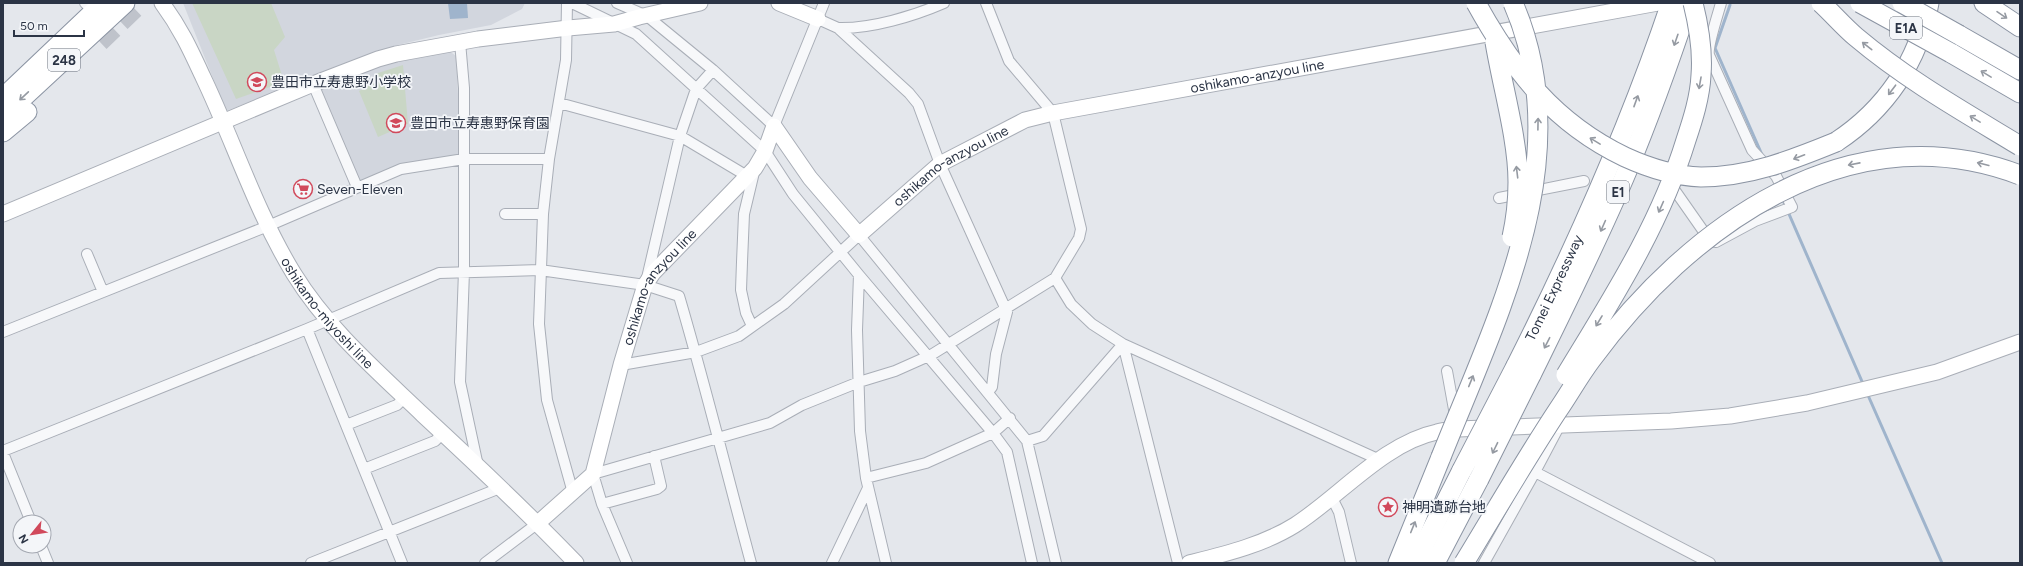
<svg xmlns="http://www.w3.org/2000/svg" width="2023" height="566" font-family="Figtree,'Noto Sans JP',sans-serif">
  <rect width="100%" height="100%" fill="#e4e7ec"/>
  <path fill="#d2d6de" d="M183,3H525L522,9L491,25L439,35L398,45L226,111Z
    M448,50L456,56L461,152L459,155L358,183L319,94L323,87L382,65Z"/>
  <path fill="#c9d6c5" d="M192,3H271L285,37L274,50L284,82L236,99Z
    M403,65L408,124L378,137L359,91L376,82L375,74Z"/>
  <path fill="#9fb4cc" d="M448,3H467L468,18L450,19Z"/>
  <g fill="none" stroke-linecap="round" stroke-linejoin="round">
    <path stroke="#9fb4cc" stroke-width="3" d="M1730,5L1715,48L1763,157
      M1782,198L1864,386
      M1867,393L1942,563"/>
    <path stroke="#bfc3cb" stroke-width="19" stroke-dasharray="19 10" stroke-linecap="butt" d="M100,42L141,3"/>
    <defs>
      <path id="street" d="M85,3L94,12
        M567,3L566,60L549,159L543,214L539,324L547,400L573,493
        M572,3L636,34L765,151L793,194L859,275L993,433L1007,452L1032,563
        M617,3L647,16L713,70L774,126L824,3
        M818,19L838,28L909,93L918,104L940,164L1007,312L996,354L992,387L988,392
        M838,28C871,29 914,16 944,3
        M460,42L464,88V271L460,382L478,466
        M313,84L357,187
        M559,103L680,136L747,176
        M1669,182L1711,242
        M1499,198L1584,181
        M505,214H543
        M1716,242L1755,221L1792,207L1776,176L1752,150L1709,55C1707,47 1718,14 1721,3
        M87,254L103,292
        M859,275L857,330L860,431L866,478L886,563
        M647,278L680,136L696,89L713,70
        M1055,278L1071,304L1092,324L1123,344L1380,460
        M752,326L746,313L741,290L742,262L744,214L755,168
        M307,329L402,563
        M3,332L268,226L401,169L464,159H549
        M1123,344L1178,563
        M621,365L696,352L739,336L784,304L859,235L1027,441L1056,563
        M1447,371L1455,415
        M346,425L397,405L405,397
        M1027,441L1043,436L1123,344
        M3,451L307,329L439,273L540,270L645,285L679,296C705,384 727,474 751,563
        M3,453L31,522
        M364,469L435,441L443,433
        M1535,472L1710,563
        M866,478L926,463L993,433L1010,418
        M1332,498L1339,512L1351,563
        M602,504L657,489L661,486L654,456
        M41,546L48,563
        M311,563L500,488
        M485,563L538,523
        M627,563L602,504L593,474L770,423L802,405L859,382L895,371L931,355L1055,278L1079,238L1081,229L1053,113L1009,61L986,3
        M832,563L868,488
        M1484,563L1535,472L1562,421"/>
      <g id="secondary">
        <path id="s1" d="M162,3C181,29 190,49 203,77C234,142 256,212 294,274C328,329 377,371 423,415C475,463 527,512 576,563"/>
        <path d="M779,3L818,19"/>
        <path d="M3,214L313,84L378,59L396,54L478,39L568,28L614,24L639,17L700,3"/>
        <path id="s2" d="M538,523L593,474L621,365L645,285L653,273L755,168L765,151L774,126L810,178L859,235L940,164L1025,120L1053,113L1658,3"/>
        <path d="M1189,563C1225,554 1263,545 1295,525C1339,497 1384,443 1437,432C1444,430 1451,430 1458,429L1671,421L1730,416L1807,403L1937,372L2020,342"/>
      </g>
      <g id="highway">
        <path d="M1984,3L2020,27"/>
        <path d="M1959,35L2020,70"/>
        <path d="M1951,53L2020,93"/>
        <path d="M3,98L103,3"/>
        <path d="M3,116L125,3"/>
        <path d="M3,132L27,112"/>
        <path d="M1836,142C1885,110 1919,61 1929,3"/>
        <path id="s3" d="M1516,366C1575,249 1629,128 1671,3"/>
        <path d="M1531,375C1564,308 1598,240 1627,171C1650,116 1670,60 1689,3"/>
        <path d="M1398,563L1441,457"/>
        <path d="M1415,563L1462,470"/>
        <path d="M1435,563L1479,479"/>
      </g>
    </defs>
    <use href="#street" stroke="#a9aeb7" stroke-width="12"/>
    <use href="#secondary" stroke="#a9aeb7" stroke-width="17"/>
    <use href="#highway" stroke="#8b94a3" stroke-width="21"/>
    <use href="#street" stroke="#f7f8fa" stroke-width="10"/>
    <use href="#secondary" stroke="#fff" stroke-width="15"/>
    <use href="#highway" stroke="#fff" stroke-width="19"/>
    <defs>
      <path id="highway-bridge" d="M1476,3C1513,70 1554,123 1625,157C1649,168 1675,176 1701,177C1749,177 1792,160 1836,142
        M1821,3C1833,14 1844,27 1856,37C1907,80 1964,112 2020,146
        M1860,3L1951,53
        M1902,3L1959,35
        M1495,42C1502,85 1518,139 1518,182C1518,200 1516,219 1512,237
        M1566,375C1612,299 1660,225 1686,140C1693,119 1700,97 1701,75C1703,51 1699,27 1693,3
        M1441,457C1498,314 1580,157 1513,3
        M1462,470L1516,366
        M1479,479L1531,375
        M1464,563C1495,512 1525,460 1558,410C1569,394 1579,376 1591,360C1689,227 1848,110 2020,175"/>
    </defs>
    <use href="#highway-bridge" stroke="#8b94a3" stroke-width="21" stroke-linecap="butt"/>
    <use href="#highway-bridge" stroke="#fff" stroke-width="19"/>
  </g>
  <defs><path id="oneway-shaft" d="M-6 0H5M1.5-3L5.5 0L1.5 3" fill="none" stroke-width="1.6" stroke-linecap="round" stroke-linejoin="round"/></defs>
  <g stroke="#959aa2">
    <use href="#oneway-shaft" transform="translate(2002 15) rotate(34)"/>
    <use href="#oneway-shaft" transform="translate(1676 40) rotate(109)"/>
    <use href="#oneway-shaft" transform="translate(1867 46) rotate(-142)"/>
    <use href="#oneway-shaft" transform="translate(1986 74) rotate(-149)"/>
    <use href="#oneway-shaft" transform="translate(1700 83) rotate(100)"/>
    <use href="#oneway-shaft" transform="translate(1892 90) rotate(127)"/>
    <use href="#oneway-shaft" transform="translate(24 96) rotate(137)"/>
    <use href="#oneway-shaft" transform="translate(1636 101) rotate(-70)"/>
    <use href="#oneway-shaft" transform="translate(1975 119) rotate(-149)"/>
    <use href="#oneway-shaft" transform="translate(1538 124) rotate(-89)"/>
    <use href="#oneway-shaft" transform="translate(1595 141) rotate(-149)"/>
    <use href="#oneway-shaft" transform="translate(1799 157) rotate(159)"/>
    <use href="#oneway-shaft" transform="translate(1854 164) rotate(169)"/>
    <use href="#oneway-shaft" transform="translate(1983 164) rotate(-166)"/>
    <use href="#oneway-shaft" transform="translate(1517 172) rotate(-97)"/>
    <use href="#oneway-shaft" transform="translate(1661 207) rotate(114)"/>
    <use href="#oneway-shaft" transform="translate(1603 226) rotate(114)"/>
    <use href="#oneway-shaft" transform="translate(1599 321) rotate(121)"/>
    <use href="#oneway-shaft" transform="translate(1547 343) rotate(117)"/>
    <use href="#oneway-shaft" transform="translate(1471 381) rotate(-68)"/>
    <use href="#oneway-shaft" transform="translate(1495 448) rotate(116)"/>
    <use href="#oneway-shaft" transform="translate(1413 527) rotate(-68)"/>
  </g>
  <defs>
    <symbol id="school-ring" viewBox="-11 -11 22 22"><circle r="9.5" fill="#f4f6f9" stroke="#d1495b" stroke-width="1.5"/><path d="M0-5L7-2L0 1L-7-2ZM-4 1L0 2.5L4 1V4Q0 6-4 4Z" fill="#d1495b"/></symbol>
    <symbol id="supermarket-ring" viewBox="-11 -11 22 22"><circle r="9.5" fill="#f4f6f9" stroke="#d1495b" stroke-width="1.5"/><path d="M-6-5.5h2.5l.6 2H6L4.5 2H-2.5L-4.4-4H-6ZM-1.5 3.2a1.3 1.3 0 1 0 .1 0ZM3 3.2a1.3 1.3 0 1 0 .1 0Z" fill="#d1495b"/></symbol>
    <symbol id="sight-ring" viewBox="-11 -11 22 22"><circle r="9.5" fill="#f4f6f9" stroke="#d1495b" stroke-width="1.5"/><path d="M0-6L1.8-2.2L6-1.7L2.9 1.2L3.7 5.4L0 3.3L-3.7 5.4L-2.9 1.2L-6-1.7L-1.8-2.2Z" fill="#d1495b"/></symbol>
  </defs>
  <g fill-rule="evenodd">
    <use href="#school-ring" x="246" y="71" width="22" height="22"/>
    <use href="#school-ring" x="385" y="112" width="22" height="22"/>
    <use href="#supermarket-ring" x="292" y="178" width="22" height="22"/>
    <use href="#sight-ring" x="1377" y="496" width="22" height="22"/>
  </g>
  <g text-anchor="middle" stroke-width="3.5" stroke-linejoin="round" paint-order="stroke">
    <g fill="#f4f6f9" stroke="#676e7b" stroke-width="1">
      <rect x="1890" y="17" width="32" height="22" rx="3"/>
      <rect x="48" y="49" width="32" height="22" rx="3"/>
      <rect x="1607" y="181" width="22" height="22" rx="3"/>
    </g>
    <g font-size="13" font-weight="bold" fill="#2b3445">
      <text x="1906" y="33">E1A</text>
      <text x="64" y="65">248</text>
      <text x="1618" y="197">E1</text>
    </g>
    <g font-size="14" fill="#2b3445" stroke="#f4f6f9">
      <text dy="5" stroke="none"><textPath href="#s2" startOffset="1055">oshikamo-anzyou line</textPath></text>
      <text dy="5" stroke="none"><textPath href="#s2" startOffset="731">oshikamo-anzyou line</textPath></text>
      <text dy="5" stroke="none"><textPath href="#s2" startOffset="275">oshikamo-anzyou line</textPath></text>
      <text dy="5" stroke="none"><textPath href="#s3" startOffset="87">Tomei Expressway</textPath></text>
      <text dy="5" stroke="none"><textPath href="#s1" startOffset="353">oshikamo-miyoshi line</textPath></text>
    </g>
    <g font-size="14" fill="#2b3445" stroke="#f4f6f9" text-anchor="start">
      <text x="271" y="87">豊田市立寿恵野小学校</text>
      <text x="410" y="128">豊田市立寿惠野保育園</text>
      <text x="317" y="194">Seven-Eleven</text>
      <text x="1402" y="512">神明遺跡台地</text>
    </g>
  </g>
  <rect width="2023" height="566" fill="none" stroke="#2b3445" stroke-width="8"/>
  <g transform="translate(32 534) rotate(240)"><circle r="19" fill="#f4f6f9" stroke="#a4a8b1"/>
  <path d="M0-3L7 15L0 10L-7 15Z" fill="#d1495b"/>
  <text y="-6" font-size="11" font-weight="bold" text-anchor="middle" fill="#2b3445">N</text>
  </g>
  <path d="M14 30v6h70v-6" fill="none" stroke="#2b3445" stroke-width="2"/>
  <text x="20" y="30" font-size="12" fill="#2b3445" stroke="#f4f6f9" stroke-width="3" paint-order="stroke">50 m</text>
</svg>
